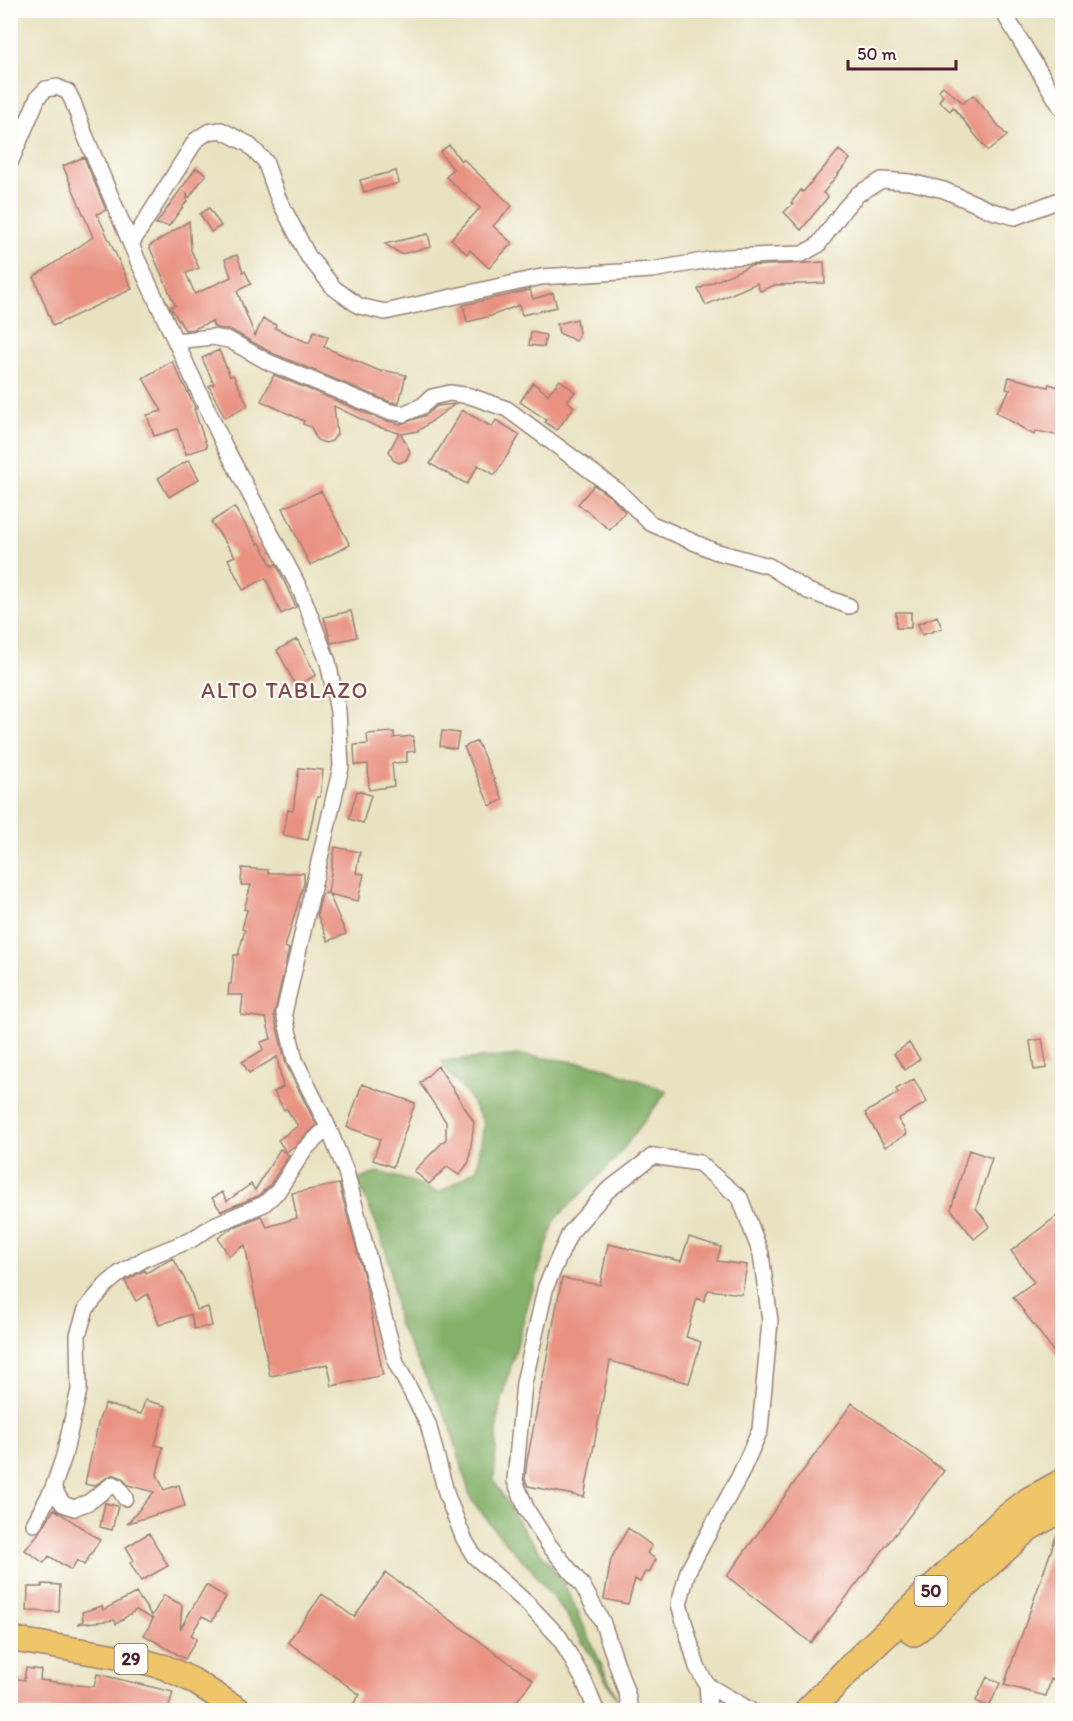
<svg xmlns="http://www.w3.org/2000/svg" width="1073" height="1721" font-family="Itim,sans-serif">
  <rect width="100%" height="100%" fill="#fdfcf7"/>
  <filter id="ink" filterUnits="userSpaceOnUse"><feTurbulence type="fractalNoise" baseFrequency=".0167" numOctaves="2"/><feDisplacementMap in="SourceGraphic" scale="12" xChannelSelector="R" yChannelSelector="G"/><feConvolveMatrix kernelMatrix="1 2 1 2 8 2 1 2 1" color-interpolation-filters="sRGB"/></filter>
  <filter id="wash" filterUnits="userSpaceOnUse"><feTurbulence type="fractalNoise" baseFrequency=".008" numOctaves="4" result="noise"/><feDisplacementMap in="SourceGraphic" scale="24" xChannelSelector="R" yChannelSelector="G"/><feGaussianBlur stdDeviation="1.35" result="paint"/><feColorMatrix in="noise" values="0 0 0 0 0 0 0 0 0 0 0 0 0 0 0 0 0 1.4 0 .05"/><feComposite in="paint" operator="in"/></filter>
  <g filter="url(#wash)">
    <rect width="100%" height="100%" fill="#e8e2c0"/>
    <path fill="#84b16a" stroke="#67684a" stroke-width="1.5" d="M522,1055L598,1065L667,1091L616,1158L555,1220L529,1301L498,1414L494,1481L520,1525L565,1585L617,1699L567,1616L531,1569L498,1534L471,1499L450,1425L398,1323L388,1258L376,1223L357,1180L379,1172L410,1181L439,1193L477,1169L484,1123L468,1095L446,1070L442,1061Z"/>
    <g id="blocks">
      <path fill="#e99281" d="M943,86L963,103L973,95L1007,136L988,151L953,107L950,111L939,101L943,96L939,90Z
        M449,145L461,161L463,159L512,206L493,226L512,243L489,268L470,250L467,254L451,239L480,208L446,177L453,169L440,152Z
        M839,150L850,159L823,193L828,197L801,230L784,212L793,204L791,203L801,190L803,192Z
        M84,157L106,210L97,214L132,289L53,326L34,277L93,237L63,166Z
        M196,168L206,174L189,198L187,193V201L169,226L156,224Z
        M396,171L399,183L364,192L360,180Z
        M209,208L221,226L211,232L200,214Z
        M189,221L191,250L199,268L186,273L195,294L231,277L225,259L237,255L243,272L245,271L251,284L237,291L255,336L263,319L276,325L275,328L309,343L314,331L328,337L324,347L382,372L383,370L406,375L399,403L390,402L272,353L233,331L214,327L212,321L194,329L185,330L170,307L175,305L149,246Z
        M428,234L431,247L401,254L385,244Z
        M824,262L825,283L775,285L760,291L757,283L706,305L698,289L749,266Z
        M530,290L533,299L553,293L557,307L522,315L519,305L491,316L467,322L463,305Z
        M577,319L579,334L576,341L559,333L557,324Z
        M531,332L546,335L544,347L529,345Z
        M219,350L230,376L233,375L248,406L225,418L209,386L214,384L202,358Z
        M172,361L196,409H194L207,447L186,454L177,429L154,436L147,415L162,411L143,378Z
        M274,375L383,420L401,424L426,415L437,406L455,404L418,431L401,434L410,451L406,460L399,463L393,460L389,451L399,433L375,426L334,406L337,434L332,441L325,443L317,440L311,427L303,424L304,421L261,401Z
        M1009,377L1048,387L1049,384L1062,388V436L1036,431L1034,435L996,412L1010,390L1006,389Z
        M560,380L575,392L567,401L574,407L557,430L545,422L547,420L520,402L533,383L548,394Z
        M462,410L492,427L496,420L520,435L495,475L478,465L467,484L430,464Z
        M189,460L199,479L169,497L158,478Z
        M594,485L612,498L625,512L610,530L578,504Z
        M321,491L350,545L310,565L283,508Z
        M234,507L258,544L260,543L272,566L276,564L296,607L281,614L266,578L243,590L228,559L235,556L211,522Z
        M351,611L357,637L331,643L324,617Z
        M896,612H911V628H896Z
        M937,616L942,628L922,635L918,624Z
        M297,639L316,675L296,686L277,650Z
        M442,731L459,733L456,749L440,746Z
        M394,732V738L413,736L415,751L407,752V762L392,763L394,786L369,790L368,764L355,765L354,745L368,744L367,734Z
        M477,741L503,800L490,806L464,747Z
        M299,768L323,770L320,797H317L308,840L283,835L288,810L293,811Z
        M357,791L371,795L363,823L349,819Z
        M335,847L360,852L356,873L364,874L358,901L329,894L346,934L328,941L317,914L322,894L328,893Z
        M242,868L268,870V873H304V883L285,947L289,949L274,1015L286,1064L316,1125L295,1146L286,1152L278,1140L298,1126L286,1108L284,1110L274,1092L283,1087L277,1057L249,1073L242,1062L263,1050L261,1042L271,1039L266,1018L241,1015L243,995H228L229,984H231L234,955H238L245,930L242,929L247,910L244,909L251,885H241Z
        M1042,1039L1047,1068L1034,1070L1030,1041Z
        M909,1043L920,1059L905,1070L894,1054Z
        M438,1066L474,1122L469,1162L459,1175L447,1167L429,1184L414,1171L446,1139V1122L420,1083Z
        M914,1079L927,1102L898,1119L907,1134L885,1147L865,1113L898,1093L896,1089Z
        M362,1084L415,1103L393,1167L373,1160L380,1139L347,1127Z
        M280,1149L289,1155L270,1185L258,1196L221,1211L212,1198L222,1192L227,1201L251,1184L255,1190Z
        M969,1150L992,1158L976,1208L990,1226L974,1239L951,1209Z
        M339,1184L365,1281L383,1375L332,1386L328,1364L270,1376L245,1245L229,1256L218,1238L232,1228L261,1216L267,1227L297,1218L292,1193Z
        M1062,1212V1363L1013,1297L1034,1282L1011,1251Z
        M689,1237L721,1247L717,1261L747,1265L742,1294L708,1290L704,1301L697,1298L686,1337L701,1342L689,1383L610,1361L584,1497L528,1486L525,1479L527,1461L562,1278L600,1285L608,1244L681,1261Z
        M173,1258L190,1289L197,1310L208,1307L212,1326L194,1329L191,1314L159,1325L148,1294L136,1301L125,1281L145,1270L146,1273Z
        M145,1400L166,1406L155,1445L163,1447L157,1474L164,1490L179,1485L185,1506L128,1523L154,1492L128,1485L122,1478L113,1474L94,1486L85,1484L99,1420L105,1404L141,1414Z
        M852,1403L944,1471L811,1643L727,1576Z
        M105,1503L118,1506L112,1530L100,1527Z
        M54,1509L100,1540L84,1565L77,1560L71,1570L49,1556L44,1563L25,1550L42,1529Z
        M1062,1526V1683L1051,1679L1046,1696L1004,1685L1059,1528Z
        M628,1528L652,1546L647,1553L656,1559L649,1573L645,1572L640,1582L635,1579L628,1604L604,1599L611,1559Z
        M149,1533L168,1566L141,1581L130,1563L134,1560L126,1547Z
        M386,1573L533,1680L510,1710H348L360,1695L288,1642L322,1594L354,1617Z
        M42,1584L60,1585L59,1612L27,1611L28,1587H42Z
        M206,1585L226,1597L212,1621L202,1616L191,1635L197,1638L185,1659L144,1635L153,1619L136,1610L116,1624L115,1620L77,1624L83,1621L82,1612L102,1606L103,1610L136,1593L152,1616L164,1595L182,1605L180,1629Z
        M26,1668L41,1670L40,1680L94,1687L97,1674L173,1692L168,1710H10V1678L24,1680Z
        M987,1677L1000,1683L989,1707L976,1701Z"/>
    </g>
  </g>
  <g filter="url(#ink)">
    <use href="#blocks" fill-opacity="0" stroke="#998076" stroke-width="1.5"/>
    <g fill="none" stroke-linecap="round" stroke-linejoin="round">
      <defs>
        <path id="street" d="M1002,10L1062,109
          M10,163L38,97L46,89L57,87L68,92L73,102L85,135L138,261L224,445L300,589L328,662L338,711L341,767L284,1013L295,1060L328,1127L346,1172L396,1363L428,1424L447,1496L464,1539L474,1556L529,1605L560,1638L584,1681L596,1710
          M131,244L196,140L208,132L221,130L248,144L265,161L278,198L308,256L334,288L359,306L385,312L541,277L652,270L726,257L802,254L818,245L845,208L858,194L882,180L910,182L944,190L992,211L1015,217L1062,199
          M176,341L212,337L229,340L268,362L387,411L403,414L422,406L432,397L450,393L470,396L507,409L618,491L650,523L714,551L769,566L808,591L849,606
          M53,1488L63,1504L74,1508L89,1502L113,1484L117,1486L125,1498
          M34,1524L53,1488L64,1456L79,1390L78,1335L86,1309L106,1285L120,1273L146,1258L191,1240L214,1225L264,1204L278,1191L304,1150L328,1127
          M707,1685L750,1710
          M630,1710L627,1694L602,1621L582,1585L549,1545L527,1510L515,1481L524,1383L546,1286L570,1233L607,1191L653,1156L699,1163L740,1198L761,1254L770,1321L760,1430L740,1475L688,1571L679,1604L697,1667L707,1685L709,1710"/>
        <path id="primary" d="M10,1639L138,1660L164,1667L192,1680L239,1710"/>
        <path id="highway" d="M914,1632L1027,1528L1062,1508
          M809,1710L849,1669L1002,1522L1029,1501L1062,1483"/>
      </defs>
      <use href="#street" stroke="#998076" stroke-width="18"/>
      <use href="#primary" stroke="#998076" stroke-width="27"/>
      <use href="#highway" stroke="#998076" stroke-width="30"/>
      <use href="#street" stroke="#fff" stroke-width="15"/>
      <use href="#primary" stroke="#eec569" stroke-width="24"/>
      <use href="#highway" stroke="#eec569" stroke-width="27"/>
    </g>
  </g>
  <g text-anchor="middle" stroke-width="4.5" stroke-linejoin="round" paint-order="stroke">
    <g fill="#fdfcf7" stroke="#806168" stroke-width="1.5">
      <rect x="914.5" y="1576" width="33" height="30" rx="4.5"/>
      <rect x="114.5" y="1644" width="33" height="30" rx="4.5"/>
    </g>
    <g font-size="18" font-weight="bold" fill="#4a1f2b">
      <text x="931" y="1597">50</text>
      <text x="131" y="1665">29</text>
    </g>
    <g font-size="22" letter-spacing="1.5" fill="#824749" stroke="#fdfcf7">
      <text x="285" y="698">ALTO TABLAZO</text>
    </g>
  </g>
  <rect width="1073" height="1721" fill="none" stroke="#fdfcf7" stroke-width="36"/>
  <path d="M848 60v9h108v-9" fill="none" stroke="#4a1f2b" stroke-width="3"/>
  <text x="857" y="60" font-size="18" fill="#4a1f2b" stroke="#fdfcf7" stroke-width="4.5" paint-order="stroke">50 m</text>
</svg>
